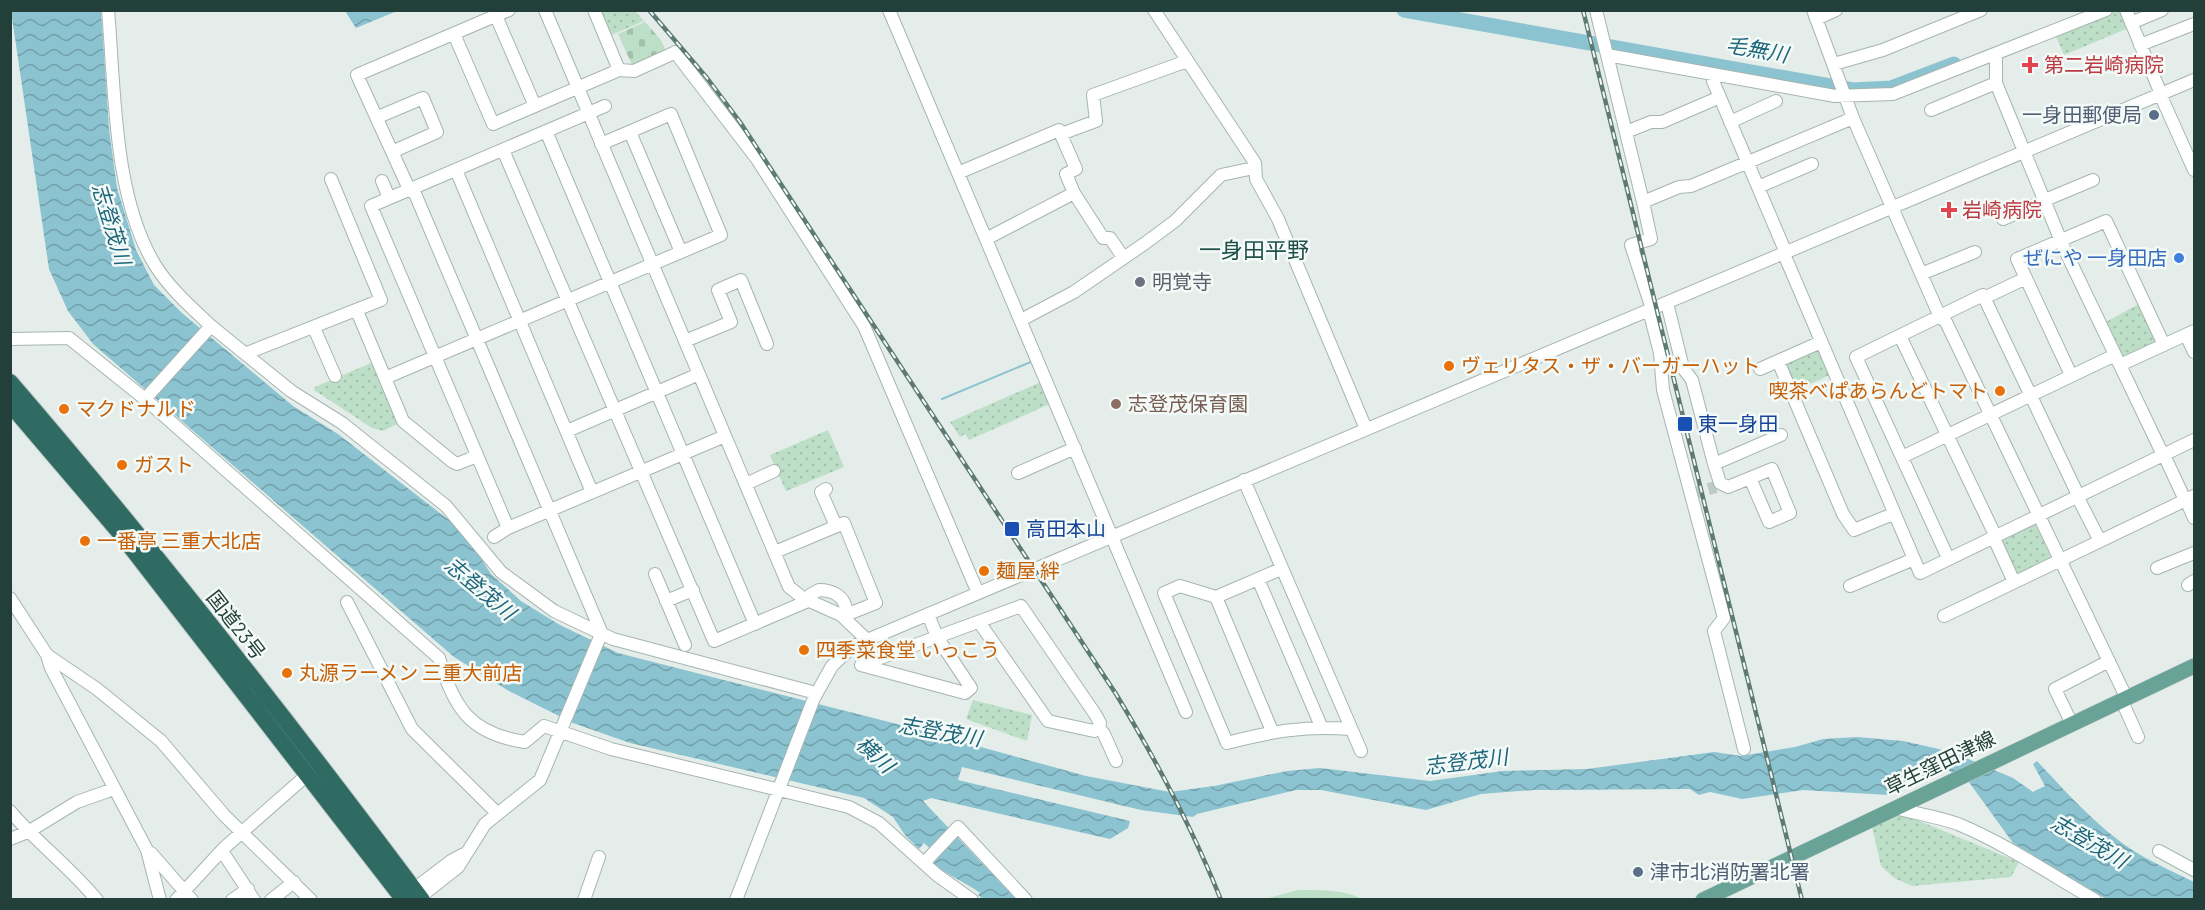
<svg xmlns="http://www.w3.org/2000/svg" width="2205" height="910" font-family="Barlow,'Noto Sans JP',sans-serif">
  <defs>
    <pattern id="green-dots" width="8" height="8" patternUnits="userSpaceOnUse" patternTransform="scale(1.5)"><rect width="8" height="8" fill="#bddec7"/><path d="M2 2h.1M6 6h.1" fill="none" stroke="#a2c0ac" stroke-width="1.8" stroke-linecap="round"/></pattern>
    <pattern id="cemetery-stones" width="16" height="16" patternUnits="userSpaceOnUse" patternTransform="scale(1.5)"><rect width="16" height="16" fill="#bddec7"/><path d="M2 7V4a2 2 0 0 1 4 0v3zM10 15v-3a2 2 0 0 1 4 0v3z" fill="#a2c0ac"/></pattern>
    <pattern id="water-waves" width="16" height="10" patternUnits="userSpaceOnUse" patternTransform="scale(1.5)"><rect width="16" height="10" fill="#8cc3d1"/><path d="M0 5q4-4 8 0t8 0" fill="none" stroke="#72a0ab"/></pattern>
  </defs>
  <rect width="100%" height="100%" fill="#e4ede9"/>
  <path fill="url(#green-dots)" d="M598,11H635L644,21L609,36Z
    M2114,11H2123L2131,27L2064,55L2055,34Z
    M2139,304L2159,341L2124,360L2104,323Z
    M1814,348L1821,352L1830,375L1795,391L1785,368L1788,361Z
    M371,363L399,423L383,431L372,428L314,390L315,387Z
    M1043,381L1052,403L969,440L965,434L960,437L950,422Z
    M828,430L844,467L786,491L770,455Z
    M2035,523L2052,559L2018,577L2000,538Z
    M973,700L1032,715L1027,741L966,719Z
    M1900,813L2019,862L2011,877L1912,886L1894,878L1881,866L1872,827Z"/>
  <path fill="url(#cemetery-stones)" d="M645,22L661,40L666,52L633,67L618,34Z"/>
  <path fill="#bddec7" d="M1298,890C1319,890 1343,889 1362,899H1264Z"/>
  <path fill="url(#water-waves)" d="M11,11H101L109,129L117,188L136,250L154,285L182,313L293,406L338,434L463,531L491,574L521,601L560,625L618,653L901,725L1086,776L1170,792L1214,786L1287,771L1320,768L1430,781L1503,771L1587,769L1714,752L1741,756L1795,747L1823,739L1857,737L1903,741L1952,752L2013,778L2033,792L2045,786L2033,764L2037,761C2069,795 2103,834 2144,857C2160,866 2178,874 2194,882V899H2106L2013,843L1966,778L1939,767L1889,795L1803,790L1742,799L1710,792L1699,795L1690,789L1534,790L1481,794L1426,810L1321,790H1296L1197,814L1193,817L1141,810L962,767L958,780L1130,821L1128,828L1110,839L931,798L923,801L1016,899H983L978,895L980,893C964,881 945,875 932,862L937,855L924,843L919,849L905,835L893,817L864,798L630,743L573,723L509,691L454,657L93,344L68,311L49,269Z
    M345,11H397L356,28Z"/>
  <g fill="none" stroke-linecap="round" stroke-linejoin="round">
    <path stroke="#8cc3d1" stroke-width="2" d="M942,399L1033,361"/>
    <path stroke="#8cc3d1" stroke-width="15" d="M1404,10L1853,90L1891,88L1954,64"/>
    <path stroke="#bdcac6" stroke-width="12" stroke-dasharray="12 6" stroke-linecap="butt" d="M1691,494L1716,487"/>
    <defs>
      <path id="minor" d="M108,10C115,90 113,196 155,265C170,289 191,307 211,326
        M545,10L789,587L803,598L841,615L866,639
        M594,10L619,70
        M889,10L1186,712
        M1154,10L1255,163L1256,179L1278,219L1366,429
        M1596,10L1643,202
        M1813,10L1853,118L1940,317L1946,322L2127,699
        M2126,10L2161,94
        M496,16L535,106
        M1816,19L1836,10
        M2131,23L2162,10
        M454,34L493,124L619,70L634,71L676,52
        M2140,45L2194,24
        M675,52L757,159L864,326L978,593
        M1996,54V83L2063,246L2163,455
        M1607,55L1835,96L1893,94L2106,10
        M1834,64L1883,50L1981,10
        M1713,81L1786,253
        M2160,94L2194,170
        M1931,110L1996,83
        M378,117L423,98L437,132L394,151
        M1730,122L1776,101
        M546,131L755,624
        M630,132L681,252
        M1626,132L1651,122H1662L1720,97
        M1061,134L1096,121L1093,95L1187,61
        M503,150L714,641L808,601L810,595L819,590C832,590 845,596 846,610L843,616
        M456,170L592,492
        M958,173L1059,130L1076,169L1066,174L1074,193L986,239
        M382,181L389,198
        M1758,187L1812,164
        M409,189L357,75L509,10
        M413,189L600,629L599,639L540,780L485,824L458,867L420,897
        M1074,193L1103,238H1110L1123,257
        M2045,200L2093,180
        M2003,219L2045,201
        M1784,254L1920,573L2194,440
        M1921,274L1975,252
        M1984,298L2026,278
        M1667,303L1683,368L1692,380L1714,464L1781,435
        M1652,309L1631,245L1651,239L1643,202L1679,187L1691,186L1853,118
        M1649,310L1660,353L1663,390L1724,618L1714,631L1744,749
        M357,311L403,421L453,462L457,464L477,456
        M1021,320L1074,292L1144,244L1175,221L1221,175L1254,168
        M314,328L335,376
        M2186,335L2194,352
        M1900,336L1995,535
        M10,339L69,338L145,399L211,326L291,391L342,423L446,506L501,572L554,611L613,639L816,693
        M685,341L731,322L718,290L741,280L767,344
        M1821,342L1778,361L1843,514L1854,530L1893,514
        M247,353L381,300L331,179
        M2120,365L2194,331
        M1760,369L1778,361
        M2071,375L2017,259L2106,221L2164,345
        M385,378L721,235L671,114L601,144
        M145,399L439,658C454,709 471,734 525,742L544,726L611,749L849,807L879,823L937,875L972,900
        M567,431L699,374
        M2164,455L2185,500
        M1902,457L2115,355
        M1714,464L1720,483L1728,487L1772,469L1790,513L1769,522L1750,478
        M1018,473L1075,448
        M1244,480L1361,751
        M746,484L774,471
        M826,489L821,492L836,526
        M2077,496L2100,541
        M2186,500L2194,518
        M508,528L371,206L605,106
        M1993,536L2014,582
        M494,537L508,528L725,436
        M775,552L844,523L876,603L843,616
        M1948,558L1856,357L1983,295L2078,495
        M2157,568L2194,553
        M655,574L685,645
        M1258,579L1321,726
        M2188,585L2194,581
        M1850,586L1914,559
        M1216,597L1180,586L1164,593L1227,743C1269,732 1307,725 1350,729
        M10,598L47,655L51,668L147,850L160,900
        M666,601L693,590
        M347,602L412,729L498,814
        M928,614L937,637L1021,606L1095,714L1100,723L1099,728L1094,731L1048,721L979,622
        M1944,616L2194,496
        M937,637L971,688L965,693L861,665Z
        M47,655L97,689L161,741L224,815L311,900
        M2122,701L2138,737
        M2072,724L2055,689L2109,661
        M1099,728L1104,734L1116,761
        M1272,731L1216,597L1281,569
        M1895,808C1915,813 1938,817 1958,824C2006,844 2050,874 2095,900
        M10,811C37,843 70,867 97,900
        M10,839L28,832L77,802L114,789
        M222,851L254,900
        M2159,851L2194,870
        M151,853L192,900
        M924,863L958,827L1026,900
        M414,889L451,861L464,854
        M176,900L224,848L307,775
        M232,900L248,889
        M271,900L294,882
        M584,900L599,857
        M736,900L814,698L832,666L853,646L2194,80"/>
      <path id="major" d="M1703,900L2194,666"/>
      <path id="highway" d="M10,382C154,549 290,723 422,900
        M10,404L120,533L404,900"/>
    </defs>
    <use href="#minor" stroke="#a6b5b1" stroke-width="14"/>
    <use href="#major" stroke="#c1c9c8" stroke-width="16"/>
    <use href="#highway" stroke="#c1c9c8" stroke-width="18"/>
    <use href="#minor" stroke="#fff" stroke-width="12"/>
    <use href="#major" stroke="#69a296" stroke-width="15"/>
    <use href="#highway" stroke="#2f6b62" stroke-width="16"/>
    <defs>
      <path id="rail" d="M649,10L707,78L740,122L1116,694C1156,760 1192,827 1221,900
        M1583,10L1802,900"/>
    </defs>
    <use href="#rail" stroke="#5e7a74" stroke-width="4.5"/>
    <use href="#rail" stroke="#f4faf7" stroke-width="2" stroke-dasharray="7" stroke-linecap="butt"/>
  </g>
  <g fill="#e0444e" stroke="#f4faf7" stroke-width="2">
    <path d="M2027 56h6v6h6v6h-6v6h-6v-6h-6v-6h6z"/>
    <path d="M1946 201h6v6h6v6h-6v6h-6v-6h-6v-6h6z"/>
  </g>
  <g fill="#5c6f8a" stroke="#f4faf7" stroke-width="2">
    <circle cx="2154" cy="115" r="6"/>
    <circle cx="1638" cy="872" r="6"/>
  </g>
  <circle fill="#3f7fe0" stroke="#f4faf7" stroke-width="2" cx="2179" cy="258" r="6"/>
  <circle fill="#6b7280" stroke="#f4faf7" stroke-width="2" cx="1140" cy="282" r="6"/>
  <g fill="#e8710a" stroke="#f4faf7" stroke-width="2">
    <circle cx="1449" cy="366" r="6"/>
    <circle cx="2000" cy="391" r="6"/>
    <circle cx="64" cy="409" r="6"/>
    <circle cx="122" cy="465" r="6"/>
    <circle cx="85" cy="541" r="6"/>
    <circle cx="984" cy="571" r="6"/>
    <circle cx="804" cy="650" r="6"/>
    <circle cx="287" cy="673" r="6"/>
  </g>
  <circle fill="#8d6e63" stroke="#f4faf7" stroke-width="2" cx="1116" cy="404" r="6"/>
  <g fill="#1a4fb4" stroke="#f4faf7" stroke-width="2">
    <rect x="1677" y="416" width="16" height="16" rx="3"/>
    <rect x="1004" y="521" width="16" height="16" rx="3"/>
  </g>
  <g text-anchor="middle" stroke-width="5" stroke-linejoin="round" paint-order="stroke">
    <g font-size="20" fill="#be3a42" stroke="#f4faf7" text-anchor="start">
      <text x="2044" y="72">第二岩崎病院</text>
      <text x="1962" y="217">岩崎病院</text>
    </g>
    <g font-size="20" fill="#4e5e75" stroke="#f4faf7" text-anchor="end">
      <text x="2142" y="122">一身田郵便局</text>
      <text x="1650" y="879" text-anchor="start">津市北消防署北署</text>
    </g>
    <g font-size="20" fill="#366cbe" stroke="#f4faf7" text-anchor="end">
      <text x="2167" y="265">ぜにや 一身田店</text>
    </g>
    <g font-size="20" fill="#5b616d" stroke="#f4faf7" text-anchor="start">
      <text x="1152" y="289">明覚寺</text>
    </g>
    <g font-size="20" fill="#c56008" stroke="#f4faf7" text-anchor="start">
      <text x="1461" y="373">ヴェリタス・ザ・バーガーハット</text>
      <text x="1988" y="398" text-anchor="end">喫茶べぱあらんどトマト</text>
      <text x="76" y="416">マクドナルド</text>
      <text x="134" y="472">ガスト</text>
      <text x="97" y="548">一番亭 三重大北店</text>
      <text x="996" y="578">麺屋 絆</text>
      <text x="816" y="657">四季菜食堂 いっこう</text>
      <text x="299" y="680">丸源ラーメン 三重大前店</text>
    </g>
    <g font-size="20" fill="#785e54" stroke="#f4faf7" text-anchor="start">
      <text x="1128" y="411">志登茂保育園</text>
    </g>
    <g font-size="20" fill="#164399" stroke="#f4faf7" text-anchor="start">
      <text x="1698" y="431">東一身田</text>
      <text x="1026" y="536">高田本山</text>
    </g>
    <g font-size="20" fill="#233f39" stroke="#f4faf7">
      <text transform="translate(236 625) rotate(52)" y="7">国道23号</text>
      <text transform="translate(1940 763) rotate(-26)" y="7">草生窪田津線</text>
    </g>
    <g font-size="21" font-style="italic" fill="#1d667b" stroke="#f4faf7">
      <text transform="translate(1757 50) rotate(10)" y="7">毛無川</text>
      <text transform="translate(111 224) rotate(73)" y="7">志登茂川</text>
      <text transform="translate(480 589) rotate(40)" y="7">志登茂川</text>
      <text transform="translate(940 732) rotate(10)" y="7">志登茂川</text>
      <text transform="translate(875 755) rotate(43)" y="7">横川</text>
      <text transform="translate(1466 762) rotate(-7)" y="7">志登茂川</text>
      <text transform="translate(2089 842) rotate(30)" y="7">志登茂川</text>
    </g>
    <g font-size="22" fill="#1f5147" stroke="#f4faf7">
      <text x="1254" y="258">一身田平野</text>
    </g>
  </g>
  <rect width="2205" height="910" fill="none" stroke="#233f39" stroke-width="24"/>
</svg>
